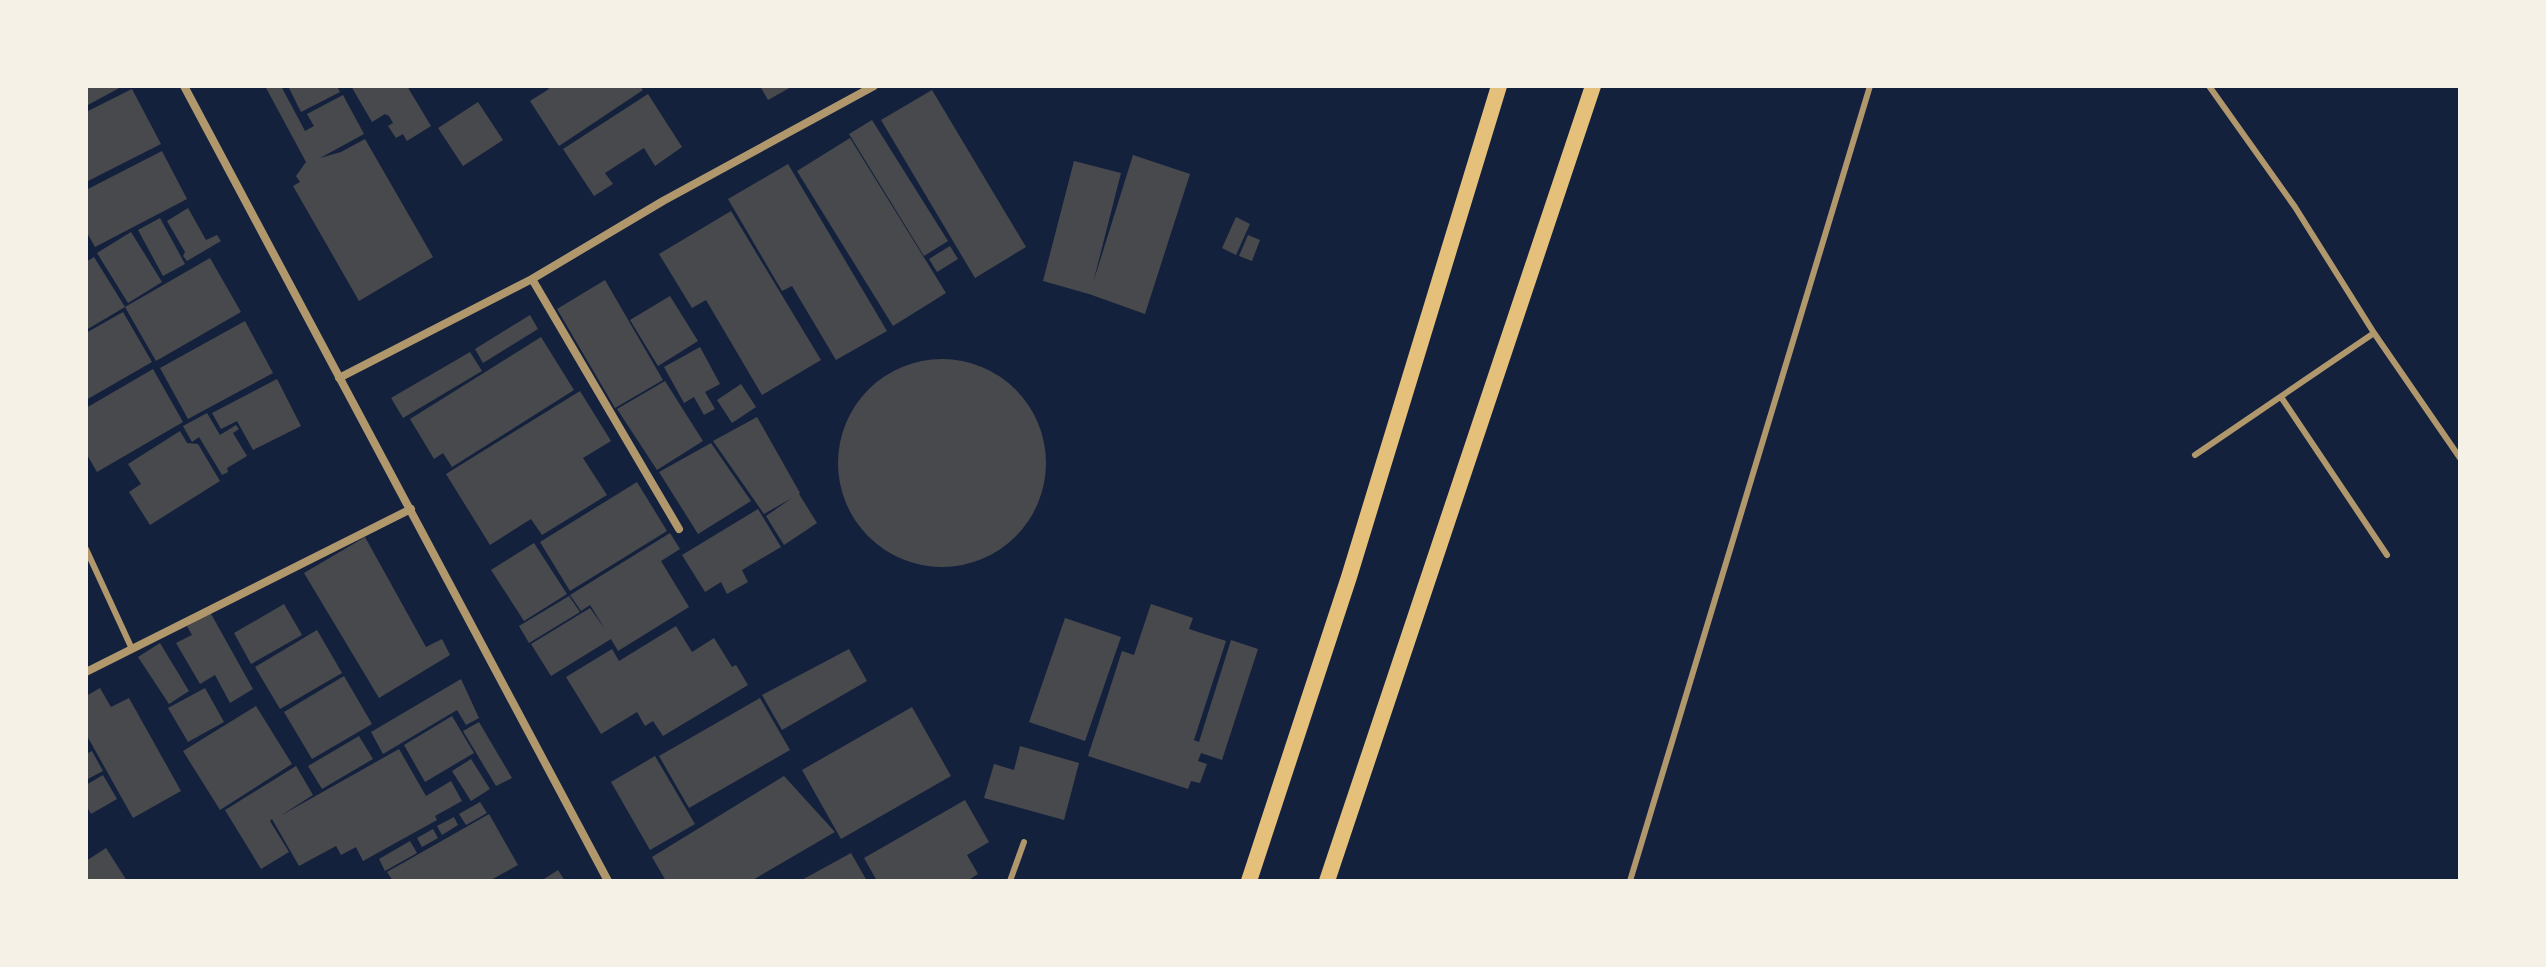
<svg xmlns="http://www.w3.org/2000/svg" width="2546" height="967" font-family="'Roboto Serif',serif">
  <rect width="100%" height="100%" fill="#14213d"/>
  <path fill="#48494c" d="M86,86H123L86,106Z
    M265,86H281L305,131L314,126L307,114L343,95L364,134L320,158L341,152L365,139L433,257L359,301L293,186L300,182L296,176L306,162Z
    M288,86H337L340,92L301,112Z
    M351,86H407L431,126L407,141L403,134L396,138L388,126L393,123L389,116L385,114L372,122Z
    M547,86H640L643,90L559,146L530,101L549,89Z
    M760,86H793L768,100Z
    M132,89L161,144L86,182V112Z
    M932,90L1026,247L975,278L881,120Z
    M648,94L682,147L655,166L644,148L605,173L613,184L594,196L563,149Z
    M478,102L503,140L463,166L438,128Z
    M872,120L948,241L924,256L849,134Z
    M850,138L946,293L893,326L797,171Z
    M162,151L187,199L95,247L86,231V190Z
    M1133,155L1190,174L1145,314L1089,294L1043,281L1074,161L1121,173L1093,283Z
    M788,164L887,331L836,360L792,286L782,291L728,199Z
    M188,208L206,240L217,235L221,241L187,261L183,256L185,252L167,221Z
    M731,211L821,360L762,395L706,300L692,308L659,254Z
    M1236,217L1250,224L1236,255L1222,248Z
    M160,218L185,264L163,276L138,230Z
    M131,232L162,282L128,303L97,253Z
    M1248,235L1260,240L1252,261L1239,256Z
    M950,246L958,259L937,272L929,259Z
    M94,257L125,307L210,258L241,312L156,361L125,307L86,330V262Z
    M605,280L663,380L615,408L557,309Z
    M670,296L698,341L658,366L630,320Z
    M123,312L152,362L86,400V333Z
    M530,315L538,329L483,363L475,349Z
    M245,321L273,373L188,419L160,368Z
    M541,337L574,390L452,467L443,453L434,459L410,419Z
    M700,347L720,384L705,392L715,409L704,415L694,397L684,403L664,367Z
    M470,352L482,371L403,418L391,398Z
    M838 463a104 104 0 1 1 208 0a104 104 0 1 1-208 0Z
    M153,369L183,422L97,472L86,453V408Z
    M277,379L301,426L253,450L237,421L221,429L212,413Z
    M665,381L703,441L657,470L617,409Z
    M741,384L756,407L732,423L717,400Z
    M580,391L611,441L583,458L607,495L542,535L531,519L490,545L446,474Z
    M207,413L220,435L236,425L239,429L233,433L247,456L227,468L228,472L222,475L199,437L192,442L183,426Z
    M757,417L800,493L799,494L817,523L784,545L766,516L792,498L764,514L713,441Z
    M180,431L187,443L198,444L220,481L150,525L129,492L141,484L128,464Z
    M711,443L751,501L698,534L659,472Z
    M637,482L667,531L570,591L540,542Z
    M758,509L781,547L742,570L748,582L727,594L721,582L705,592L682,555Z
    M670,533L680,549L661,561L689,607L618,651L611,639L551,676L531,644L590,608L605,629L590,605L581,611L570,595Z
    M365,537L426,647L442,639L450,655L379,698L304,573Z
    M534,543L567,594L524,621L491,570Z
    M569,596L580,612L529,643L519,626Z
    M284,604L302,635L251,664L234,633Z
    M1151,604L1193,618L1189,629L1226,641L1194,740L1199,742L1231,640L1258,649L1222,760L1201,753L1198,761L1207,764L1200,783L1191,781L1188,789L1088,756L1122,651L1134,655Z
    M210,612L253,689L230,703L215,675L200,684L176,643L192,635L187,626Z
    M1065,618L1121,637L1085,741L1029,722Z
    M676,626L692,652L714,638L732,667L736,665L748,685L663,736L653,721L645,726L637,712L601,734L566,677L612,649L619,661Z
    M317,630L342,673L280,709L255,667Z
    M160,643L189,691L169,704L138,657Z
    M849,649L867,681L782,730L762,695Z
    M344,676L372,724L312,759L284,712Z
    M461,679L479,718L466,725L457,710L383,754L371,732Z
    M100,688L111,707L129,698L181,791L133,818L86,734V696Z
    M205,688L224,722L188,742L168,708Z
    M760,698L790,750L689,808L659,756Z
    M256,706L292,764L220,810L183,751Z
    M912,707L951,776L841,839L802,770Z
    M452,716L474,753L425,782L404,745Z
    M479,722L512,778L496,786L463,731Z
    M359,736L373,759L322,789L308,766Z
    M1020,746L1079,763L1064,820L984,798L994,764L1014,770Z
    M399,749L426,796L451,781L462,801L435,816L437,820L363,861L356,847L341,855L336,846L299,866L272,819L270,821L289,852L261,869L225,810L296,766L313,795L280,816Z
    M92,751L103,771L86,780V754Z
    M655,756L695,824L650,850L611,782Z
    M471,759L490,789L471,801L452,771Z
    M103,775L117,799L91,814L86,805V785Z
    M784,776L835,832L751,881H666L652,857Z
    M965,800L989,842L967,855L978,874L967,881H877L864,858Z
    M480,802L487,813L466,825L459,814Z
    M489,814L518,865L489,881H393L387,872Z
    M454,817L458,825L442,835L437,826Z
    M433,829L438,838L422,847L417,838Z
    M410,841L417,853L385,871L379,859Z
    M106,848L127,881H86V861Z
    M851,853L867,881H800Z
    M558,870L565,881H541Z"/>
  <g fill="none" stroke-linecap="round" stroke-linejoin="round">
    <path stroke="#b1986c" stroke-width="6" d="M2209,86L2295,207L2374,333L2460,458
      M2281,397L2387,555
      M2195,455L2374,333
      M86,549L132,649
      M1010,881L1024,842
      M1630,881L1870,86"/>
    <path stroke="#b1986c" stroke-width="8" d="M184,86L608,881
      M532,279L679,529
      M339,378L532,279L663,201L874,86
      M86,672L411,509"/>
    <path stroke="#e5c07b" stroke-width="16" d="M1249,881L1349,577L1499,86
      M1327,881L1593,86"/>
  </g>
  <rect width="2546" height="967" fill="none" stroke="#f6f1e7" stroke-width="176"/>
</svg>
